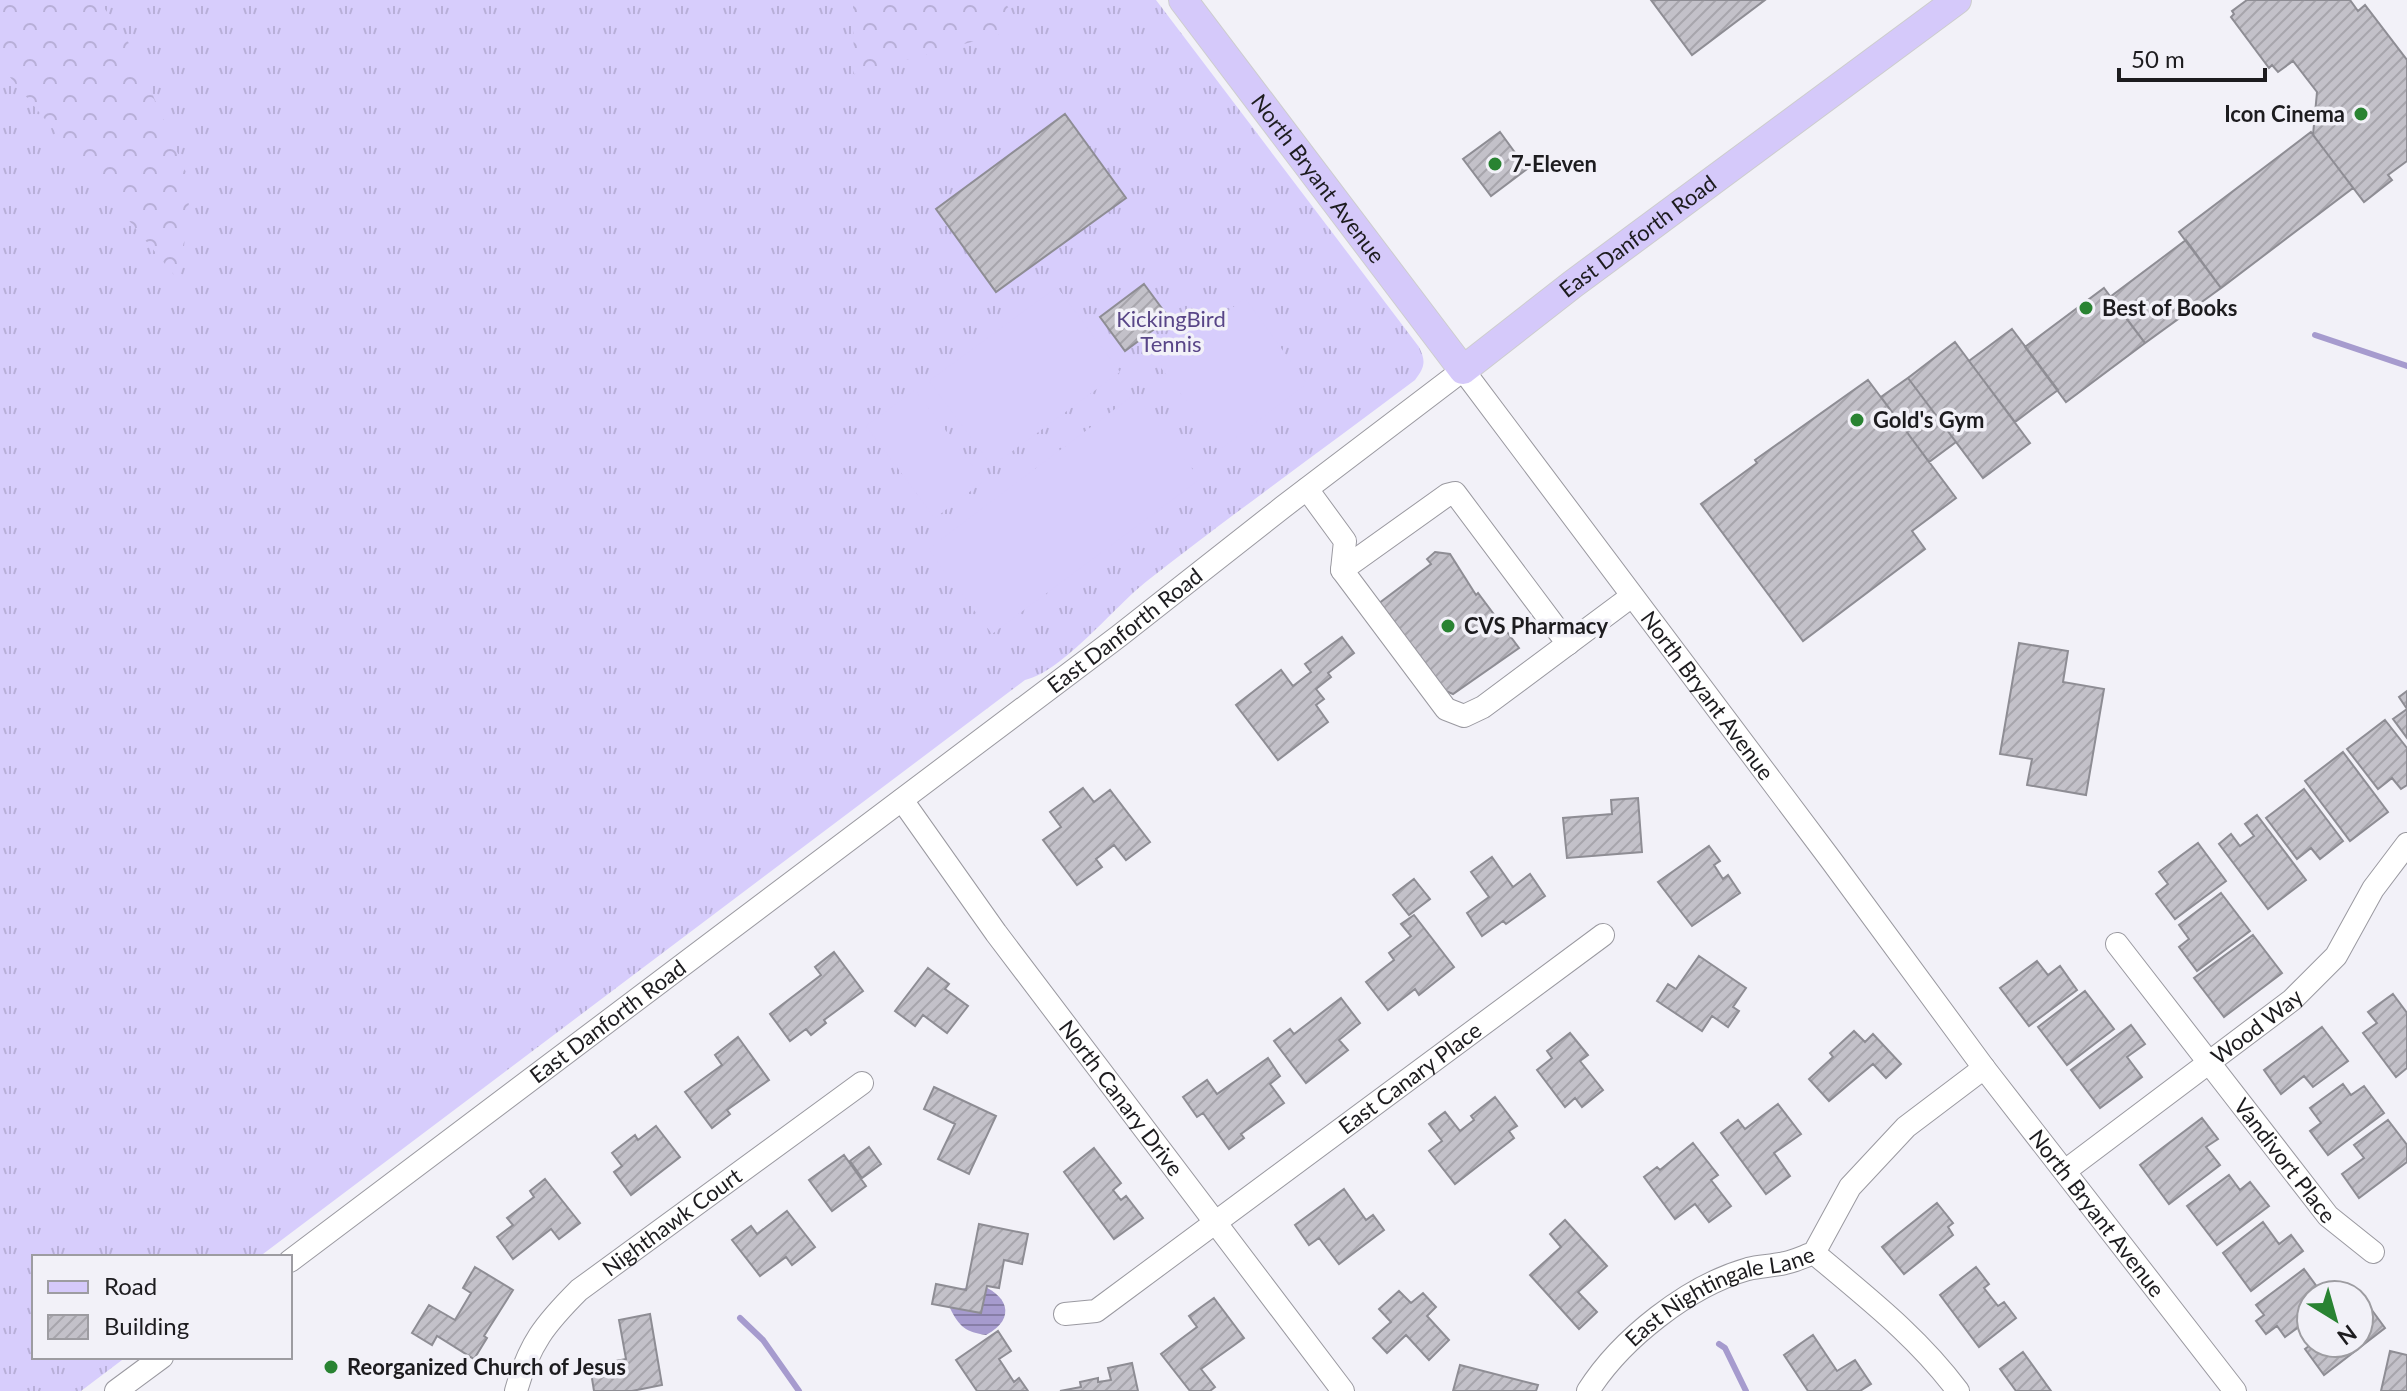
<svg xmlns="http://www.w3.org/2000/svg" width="2407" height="1391" font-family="Lato,sans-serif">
  <defs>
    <pattern id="grass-tufts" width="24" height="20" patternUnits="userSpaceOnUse" patternTransform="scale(2)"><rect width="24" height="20" fill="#d7cdfc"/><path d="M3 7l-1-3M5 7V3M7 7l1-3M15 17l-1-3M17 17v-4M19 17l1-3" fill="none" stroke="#b8afd8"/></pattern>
    <pattern id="forest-crowns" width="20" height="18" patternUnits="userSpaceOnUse" patternTransform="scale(2)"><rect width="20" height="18" fill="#d7cdfc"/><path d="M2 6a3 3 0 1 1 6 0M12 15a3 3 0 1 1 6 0" fill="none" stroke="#b8afd8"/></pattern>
    <pattern id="water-rules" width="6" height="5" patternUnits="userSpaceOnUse" patternTransform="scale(2)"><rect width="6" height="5" fill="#a69bce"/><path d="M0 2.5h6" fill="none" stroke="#877ea7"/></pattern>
    <pattern id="building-hatch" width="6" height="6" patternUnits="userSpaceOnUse" patternTransform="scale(2)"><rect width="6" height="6" fill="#c3c1c9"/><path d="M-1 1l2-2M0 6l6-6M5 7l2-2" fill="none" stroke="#a7a5ac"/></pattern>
  </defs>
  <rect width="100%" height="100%" fill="#f2f1f8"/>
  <path fill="url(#grass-tufts)" d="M0,0H1156L1419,347C1426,361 1425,367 1415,380C1326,447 1235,512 1147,581C1115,606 1062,672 1025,680L259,1257H34V1357H126L81,1391H0Z"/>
  <path fill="url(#forest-crowns)" d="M853,0H1003L1023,28L854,74Z
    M100,2L133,49L191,184L180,282L0,65V5Z"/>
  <path fill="#d7cdfc" d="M1057,287L1120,372L992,466L929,381Z
    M1245,298L1307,384L1222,448L1158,364Z
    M915,390L984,481L935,518L866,426Z
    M1135,394L1200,479L992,634L928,549Z"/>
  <path fill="url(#water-rules)" d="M977,1284C1007,1293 1018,1318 986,1335C966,1332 959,1327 950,1308L959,1290Z"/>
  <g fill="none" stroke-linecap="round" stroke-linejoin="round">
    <path stroke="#a69bce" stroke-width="6" d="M2315,335L2407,366
      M740,1318L763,1340L799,1391
      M1719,1344L1725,1348L1746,1391"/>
  </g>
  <path fill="url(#building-hatch)" stroke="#8e8d94" stroke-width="2" d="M1651,0H1765L1692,55Z
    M2247,0H2350L2358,11L2365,5L2407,60V161L2388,175L2392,180L2364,202L2313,135L2317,92L2293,61L2278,72L2272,65L2269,68L2231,17L2234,14L2232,11Z
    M1065,114L1126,198L996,292L936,209Z
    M1500,132L1527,169L1491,196L1463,159Z
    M2311,132L2353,188L2221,288L2179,232Z
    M2186,240L2221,288L2145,343L2110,297Z
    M1144,284L1169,318L1125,351L1100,317Z
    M2104,288L2145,343L2066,402L2025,347Z
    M2012,329L2058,390L2015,422L1969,361Z
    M1955,342L2030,443L1983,478L1908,378Z
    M1908,378L1956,442L1929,462L1881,397Z
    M1868,380L1956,498L1912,531L1925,549L1803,641L1701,504L1757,463L1755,460Z
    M1435,552L1450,554L1476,595L1478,593L1519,648L1453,694L1441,689L1378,604L1431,564L1427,559Z
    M1342,637L1354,653L1328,673L1331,677L1316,689L1324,699L1316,705L1328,722L1278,760L1236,705L1281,670L1293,686L1311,672L1305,664Z
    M2019,643L2068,651L2063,682L2104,689L2086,795L2027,785L2032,759L2000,754Z
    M2407,691V738L2393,719L2407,709L2399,697Z
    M2385,720L2407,748V785L2401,789L2392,778L2378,789L2347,749Z
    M2343,752L2388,812L2350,841L2305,781Z
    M1083,788L1094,802L1110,790L1150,842L1126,860L1114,845L1096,859L1102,867L1077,885L1043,840L1061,827L1050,812Z
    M2304,789L2343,841L2320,859L2311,848L2297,859L2266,818Z
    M1638,798L1642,852L1567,858L1563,818L1612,814L1611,800Z
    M2257,815L2306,880L2268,909L2219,844L2231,834L2240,846L2254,836L2245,824Z
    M2198,843L2226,881L2175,919L2156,894L2168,884L2159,872Z
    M1709,846L1720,861L1714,865L1723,879L1728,875L1740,893L1692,926L1658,882Z
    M1492,857L1513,887L1530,874L1545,896L1506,924L1503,921L1482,936L1467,913L1489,897L1471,872Z
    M1414,879L1430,899L1409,915L1393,895Z
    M2221,893L2250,931L2197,971L2179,947L2189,939L2179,925Z
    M1414,915L1454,967L1419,995L1415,989L1388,1010L1366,982L1394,960L1389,953L1411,936L1401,924Z
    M2253,935L2282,973L2224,1017L2194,978Z
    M834,952L863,991L824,1020L826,1023L811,1035L806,1029L790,1041L770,1014L821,975L815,967Z
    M1699,956L1746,988L1733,1007L1739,1011L1728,1027L1712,1016L1702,1031L1657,1001L1668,984L1676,989Z
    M2037,961L2048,975L2060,966L2077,990L2029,1026L2000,988Z
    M928,968L949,984L945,989L968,1006L947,1033L923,1015L915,1026L895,1011Z
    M2085,991L2114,1029L2067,1065L2038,1027Z
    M2393,994L2407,1013V1068L2396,1077L2363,1033L2377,1023L2368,1012Z
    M1341,998L1360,1023L1339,1040L1348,1050L1306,1083L1274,1041L1290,1029L1294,1034Z
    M2131,1025L2145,1044L2127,1057L2142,1077L2100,1108L2071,1070Z
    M2322,1027L2348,1061L2313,1087L2304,1076L2281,1094L2264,1070Z
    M1854,1031L1865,1042L1873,1034L1901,1064L1886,1078L1873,1064L1829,1101L1809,1079L1833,1057L1830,1053Z
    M1570,1033L1588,1055L1580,1061L1603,1090L1582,1107L1575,1098L1565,1107L1537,1070L1552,1058L1547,1051Z
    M738,1037L769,1080L727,1110L730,1114L712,1128L685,1092L722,1065L715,1055Z
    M1268,1058L1280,1076L1270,1084L1284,1103L1241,1134L1244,1138L1229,1149L1203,1113L1197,1117L1183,1097L1207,1080L1217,1094Z
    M2343,1084L2351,1095L2364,1086L2384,1113L2328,1155L2310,1131L2321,1123L2310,1108Z
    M934,1087L996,1116L969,1174L938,1159L955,1124L924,1109Z
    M1495,1097L1517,1126L1509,1131L1514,1138L1455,1184L1429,1151L1442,1141L1429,1124L1445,1112L1460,1131L1474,1120L1471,1116Z
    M1778,1104L1801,1134L1774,1153L1790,1176L1766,1194L1721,1133L1738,1120L1745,1129Z
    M2202,1118L2218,1139L2206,1147L2220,1165L2169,1204L2140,1165Z
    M2388,1120L2407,1145V1162L2359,1198L2342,1174L2364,1158L2354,1145Z
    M656,1126L680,1157L631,1195L614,1172L622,1166L612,1153L635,1135L638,1140Z
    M1693,1143L1718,1175L1711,1180L1731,1206L1709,1222L1695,1204L1675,1219L1644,1177L1657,1167L1660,1170Z
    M869,1147L881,1164L862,1178L850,1161Z
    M1094,1148L1121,1183L1113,1190L1121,1200L1126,1196L1143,1218L1114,1239L1064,1172Z
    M844,1155L866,1186L832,1211L809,1180Z
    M2229,1175L2240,1190L2250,1182L2269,1206L2217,1245L2187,1206Z
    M545,1179L580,1223L559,1239L551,1229L513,1259L497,1237L513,1225L507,1218L534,1197L530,1191Z
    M1344,1189L1366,1220L1373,1215L1384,1230L1339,1264L1319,1238L1309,1245L1295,1225Z
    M1937,1203L1953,1223L1948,1227L1953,1235L1904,1274L1882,1247Z
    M787,1211L815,1247L792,1265L786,1257L760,1276L732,1240L751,1226L757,1234Z
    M1565,1220L1607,1266L1578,1292L1597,1312L1579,1329L1530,1275L1561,1247L1550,1234Z
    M2263,1222L2279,1244L2291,1235L2303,1251L2251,1291L2223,1253Z
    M979,1224L1028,1234L1022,1264L1004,1260L999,1288L987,1286L981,1313L932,1304L936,1284L966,1290Z
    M475,1267L513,1290L484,1336L487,1338L474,1359L437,1336L432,1345L412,1333L429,1305L455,1320L471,1293L463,1288Z
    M1976,1267L1989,1284L1984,1288L1998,1306L2004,1302L2016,1318L1979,1347L1940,1295Z
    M2304,1269L2323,1295H2311V1318L2285,1337L2277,1326L2266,1334L2256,1321L2264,1315L2256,1305Z
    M1399,1291L1411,1303L1423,1293L1436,1307L1427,1316L1449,1340L1429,1360L1406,1335L1387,1353L1373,1338L1391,1322L1379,1309Z
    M1214,1298L1244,1338L1201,1369L1215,1387L1210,1391H1190L1161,1354L1197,1327L1189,1316Z
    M2366,1302L2385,1328L2324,1375L2305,1349L2313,1343H2359V1308Z
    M650,1314L662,1385L632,1391H594L590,1366L626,1359L619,1320Z
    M998,1331L1011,1351L999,1359L1014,1382L1019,1378L1028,1391H977L956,1360Z
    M1813,1335L1837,1371L1855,1360L1871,1384L1860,1391H1808L1784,1355Z
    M2390,1351L2407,1355V1391H2381Z
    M2023,1352L2051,1391H2016L2000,1369Z
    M1132,1363L1138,1391H1060L1081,1387L1080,1382L1098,1378V1382L1111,1380L1108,1368Z
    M1460,1365L1538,1385L1536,1391H1453Z"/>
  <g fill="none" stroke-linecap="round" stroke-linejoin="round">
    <defs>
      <g id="minor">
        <path d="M1307,489L1345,541L1342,570L1446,709L1464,716L1483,707L1632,596"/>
        <path d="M1342,570L1447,495L1455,493L1568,644"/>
        <path id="s1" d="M902,800L996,933L1343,1391"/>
        <path id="s2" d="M2117,944L2328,1216L2373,1252"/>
        <path id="s3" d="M2065,1171L2292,1000L2336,956L2373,889L2407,844"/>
        <path d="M1814,1253C1866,1297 1917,1336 1958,1391"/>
        <path id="s4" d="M290,1261L1119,636L1283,507L1463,370L1831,860L1984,1068L2235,1391"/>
        <path id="s5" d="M1065,1314L1096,1311L1603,935"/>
        <path d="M116,1391L162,1357"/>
        <path id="s6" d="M516,1391C529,1344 545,1324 579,1290L862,1083"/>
        <path id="s7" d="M1588,1391C1621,1339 1688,1286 1748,1269C1760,1266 1773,1266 1785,1263C1795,1261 1805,1256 1814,1253L1850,1187L1906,1127L1984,1068"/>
      </g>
      <g id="major">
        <path id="s8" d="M1183,0L1463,370L1573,284L1957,0"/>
      </g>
    </defs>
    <use href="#minor" stroke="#9a99a0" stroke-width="24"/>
    <use href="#major" stroke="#cdcdce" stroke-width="30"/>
    <use href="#minor" stroke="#fff" stroke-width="22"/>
    <use href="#major" stroke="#d5c9fa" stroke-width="28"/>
  </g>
  <g fill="#298332" stroke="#f2f1f8" stroke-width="3">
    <circle cx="2361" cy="114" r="8"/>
    <circle cx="1495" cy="164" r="8"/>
    <circle cx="2086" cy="308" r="8"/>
    <circle cx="1857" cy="420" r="8"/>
    <circle cx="1448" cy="626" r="8"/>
    <circle cx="331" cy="1367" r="8"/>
  </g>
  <g text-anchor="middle" stroke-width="7" stroke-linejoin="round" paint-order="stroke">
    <g font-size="22" font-weight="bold" fill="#1d1c1f" stroke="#f2f1f8" text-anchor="start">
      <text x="2345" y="122" text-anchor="end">Icon Cinema</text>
      <text x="1511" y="172">7-Eleven</text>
      <text x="2102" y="316">Best of Books</text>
      <text x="1873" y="428">Gold's Gym</text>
      <text x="1464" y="634">CVS Pharmacy</text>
      <text x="347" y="1375">Reorganized Church of Jesus</text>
    </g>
    <g font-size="22" fill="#1d1c1f" stroke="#f2f1f8">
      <text dy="8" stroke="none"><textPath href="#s8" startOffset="224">North Bryant Avenue</textPath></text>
      <text dy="8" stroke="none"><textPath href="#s8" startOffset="684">East Danforth Road</textPath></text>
      <text dy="8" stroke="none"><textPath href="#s4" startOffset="1046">East Danforth Road</textPath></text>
      <text dy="8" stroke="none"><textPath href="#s4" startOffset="1880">North Bryant Avenue</textPath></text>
      <text dy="8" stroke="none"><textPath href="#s4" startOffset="398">East Danforth Road</textPath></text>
      <text dy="8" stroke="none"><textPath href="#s3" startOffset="240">Wood Way</textPath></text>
      <text dy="8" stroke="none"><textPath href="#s5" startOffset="422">East Canary Place</textPath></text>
      <text dy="8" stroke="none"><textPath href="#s1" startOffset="370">North Canary Drive</textPath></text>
      <text dy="8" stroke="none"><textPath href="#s2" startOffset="274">Vandivort Place</textPath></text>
      <text dy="8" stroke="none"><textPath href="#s4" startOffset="2528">North Bryant Avenue</textPath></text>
      <text dy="8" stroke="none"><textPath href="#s6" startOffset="236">Nighthawk Court</textPath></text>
      <text dy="8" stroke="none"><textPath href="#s7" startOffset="168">East Nightingale Lane</textPath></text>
    </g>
    <g font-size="22" fill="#594688" stroke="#f2f1f8">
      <text x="1171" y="327">KickingBird<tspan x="1171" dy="25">Tennis</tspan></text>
    </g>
  </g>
  <rect x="32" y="1255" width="260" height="104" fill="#f2f1f8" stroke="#9d9ca1" stroke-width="2"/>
  <rect x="48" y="1281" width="40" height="12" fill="#d5c9fa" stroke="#9d9ca1" stroke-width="2"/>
  <text x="104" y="1295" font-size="24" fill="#1d1c1f">Road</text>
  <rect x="48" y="1315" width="40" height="24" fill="url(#building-hatch)" stroke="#9d9ca1" stroke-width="2"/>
  <text x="104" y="1335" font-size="24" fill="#1d1c1f">Building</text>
  <g transform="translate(2335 1319) rotate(143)"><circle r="38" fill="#f2f1f8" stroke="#9d9ca1" stroke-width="2"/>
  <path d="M0-6L14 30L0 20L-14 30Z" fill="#298332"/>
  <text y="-12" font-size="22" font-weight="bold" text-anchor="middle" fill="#1d1c1f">N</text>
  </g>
  <path d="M2119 68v12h146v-12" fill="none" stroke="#1d1c1f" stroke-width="4"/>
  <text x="2131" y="68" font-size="24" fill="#1d1c1f" stroke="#f2f1f8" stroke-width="6" paint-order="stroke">50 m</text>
</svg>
